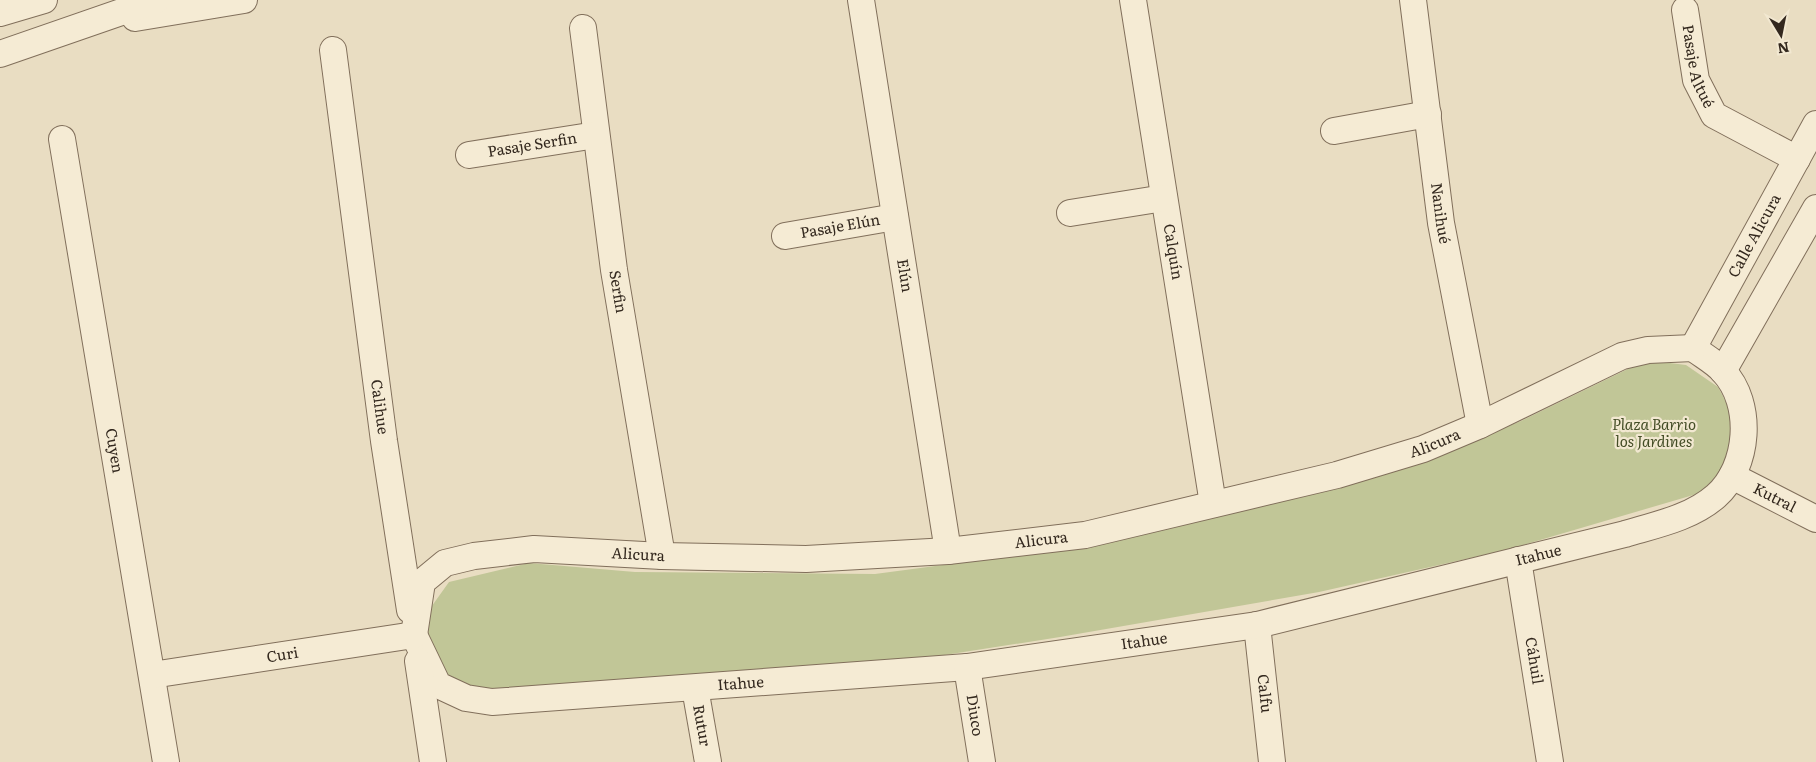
<svg xmlns="http://www.w3.org/2000/svg" width="1816" height="762" font-family="Literata,serif">
  <rect width="100%" height="100%" fill="#e9ddc2"/>
  <path fill="#c1c697" d="M1662,362L1686,365L1718,387L1734,417L1729,464L1707,491L1506,550L1319,592L1060,637L779,681L496,698L432,668L424,617L449,582L529,563L635,572L875,574L1101,544L1427,459L1521,421L1636,365Z"/>
  <g fill="none" stroke-linecap="round" stroke-linejoin="round">
    <defs>
      <g id="minor">
        <path id="s1" d="M861,0L948,551"/>
        <path id="s2" d="M1133,0L1213,504"/>
        <path id="s3" d="M1413,0L1441,223L1480,425"/>
        <path id="s4" d="M1685,10L1696,80L1714,115L1797,159"/>
        <path d="M0,13L44,0"/>
        <path d="M135,18L244,0"/>
        <path id="s5" d="M583,28L614,270L662,556"/>
        <path id="s6" d="M333,50L384,441L410,610"/>
        <path d="M0,54L156,0"/>
        <path d="M1334,131L1428,114"/>
        <path id="s7" d="M62,139L166,762"/>
        <path id="s8" d="M469,155L596,135"/>
        <path d="M1070,213L1164,198"/>
        <path id="s9" d="M785,236L895,217"/>
        <path id="s10" d="M1693,348L1816,124"/>
        <path d="M1723,371L1816,208"/>
        <path id="s11" d="M1732,476L1816,519"/>
        <path id="s12" d="M1518,560L1550,762"/>
        <path id="s13" d="M1257,625L1272,762"/>
        <path id="s14" d="M414,635L438,685L466,698L492,702L967,667L1257,625L1625,534C1655,525 1691,518 1716,496C1749,467 1754,404 1723,371C1715,362 1702,355 1693,348"/>
        <path id="s15" d="M414,635L422,582L445,563L474,556L534,549L662,556L806,559L948,551L1085,535L1337,475L1423,449L1480,425L1622,356L1648,350L1693,348"/>
        <path d="M418,661L433,762"/>
        <path id="s16" d="M967,667L982,762"/>
        <path id="s17" d="M152,675L414,635"/>
        <path id="s18" d="M695,688L708,762"/>
      </g>
    </defs>
    <use href="#minor" stroke="#816f5b" stroke-width="28"/>
    <use href="#minor" stroke="#f5ebd4" stroke-width="26"/>
  </g>
  <g text-anchor="middle" stroke-width="4.5" stroke-linejoin="round" paint-order="stroke">
    <g font-size="15" fill="#33281e" stroke="#f2e8d1">
      <text dy="5" stroke="none"><textPath href="#s4" startOffset="58">Pasaje Altué</textPath></text>
      <text dy="5" stroke="none"><textPath href="#s8" startOffset="64">Pasaje Serfin</textPath></text>
      <text dy="5" stroke="none"><textPath href="#s3" startOffset="215">Nanihué</textPath></text>
      <text dy="5" stroke="none"><textPath href="#s9" startOffset="56">Pasaje Elún</textPath></text>
      <text dy="5" stroke="none"><textPath href="#s10" startOffset="128">Calle Alicura</textPath></text>
      <text dy="5" stroke="none"><textPath href="#s2" startOffset="255">Calquín</textPath></text>
      <text dy="5" stroke="none"><textPath href="#s1" startOffset="279">Elún</textPath></text>
      <text dy="5" stroke="none"><textPath href="#s5" startOffset="266">Serfin</textPath></text>
      <text dy="5" stroke="none"><textPath href="#s6" startOffset="360">Calihue</textPath></text>
      <text dy="5" stroke="none"><textPath href="#s15" startOffset="1088">Alicura</textPath></text>
      <text dy="5" stroke="none"><textPath href="#s7" startOffset="316">Cuyen</textPath></text>
      <text dy="5" stroke="none"><textPath href="#s11" startOffset="48">Kutral</textPath></text>
      <text dy="5" stroke="none"><textPath href="#s15" startOffset="682">Alicura</textPath></text>
      <text dy="5" stroke="none"><textPath href="#s15" startOffset="278">Alicura</textPath></text>
      <text dy="5" stroke="none"><textPath href="#s14" startOffset="1172">Itahue</textPath></text>
      <text dy="5" stroke="none"><textPath href="#s14" startOffset="768">Itahue</textPath></text>
      <text dy="5" stroke="none"><textPath href="#s17" startOffset="132">Curi</textPath></text>
      <text dy="5" stroke="none"><textPath href="#s12" startOffset="102">Cáhuil</textPath></text>
      <text dy="5" stroke="none"><textPath href="#s14" startOffset="362">Itahue</textPath></text>
      <text dy="5" stroke="none"><textPath href="#s13" startOffset="69">Calfu</textPath></text>
      <text dy="5" stroke="none"><textPath href="#s16" startOffset="49">Diuco</textPath></text>
      <text dy="5" stroke="none"><textPath href="#s18" startOffset="38">Rutur</textPath></text>
    </g>
    <g font-size="15" font-style="italic" fill="#444d26" stroke="#f2e8d1">
      <text x="1654" y="430">Plaza Barrio<tspan x="1654" dy="17">los Jardines</tspan></text>
    </g>
  </g>
  <g transform="translate(1781 35) rotate(170)" stroke="#f2e8d1" stroke-width="4" paint-order="stroke">
  <path d="M0-4L9 19L0 12L-9 19Z" fill="#33281e"/>
  <text y="-8" font-size="14" font-weight="bold" text-anchor="middle" fill="#33281e">N</text>
  </g>
</svg>
